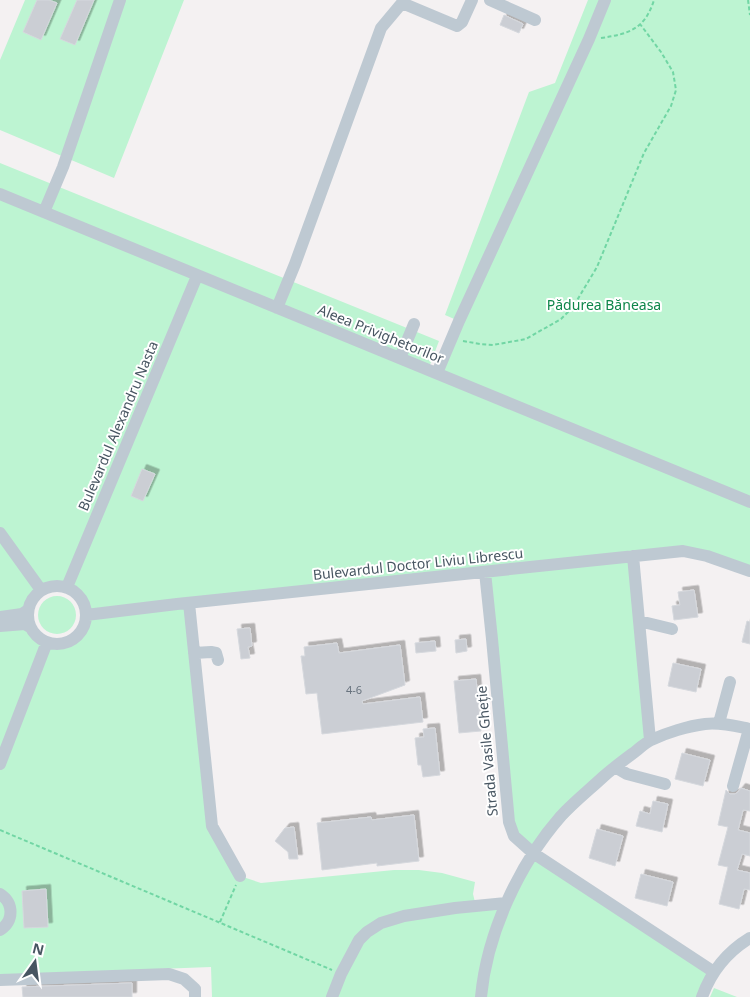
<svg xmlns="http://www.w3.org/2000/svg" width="750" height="997" font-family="'Noto Sans',sans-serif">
  <defs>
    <filter id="shadow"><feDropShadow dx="4.5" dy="-4.5" stdDeviation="0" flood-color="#0004"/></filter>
  </defs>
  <rect width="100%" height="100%" fill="#f4f1f2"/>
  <path fill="#bdf4d2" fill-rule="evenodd" d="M25,0H184L114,178L0,130V60Z
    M588,0H750V571L707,556H633L650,740L615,767L534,853L714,972L702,997H212L211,967L0,975V163L439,341L428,370L437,373L459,321L445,315L529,92L555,83ZM485,572L514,836L533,853L506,902L476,906L473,894L475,882L442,873L419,870H394L261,883L240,876L212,825L189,603ZM52,586C92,583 98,639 60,644C25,648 14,596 52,586Z
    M38 615a19 19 0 1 1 38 0a19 19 0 1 1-38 0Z
    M714,988L737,997H710Z"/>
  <path fill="#cbced4" stroke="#d5d8dd" filter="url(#shadow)" d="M37,0H49L57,3L41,40L23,32Z
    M77,0H94L75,45L60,39Z
    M504,15L523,24L519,33L500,25Z
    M142,469L155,474L143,501L131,496Z
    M694,590L698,617L674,620L672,606L680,605L678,592Z
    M747,621L750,622V644L742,642Z
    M250,628L252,646L248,647L250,658L241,659L237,629Z
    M466,639L467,651L456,653L455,640Z
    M435,641L436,651L416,653L415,643Z
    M337,643L339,653L400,645L405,685L362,701L363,704L420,697L423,722L322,734L317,693L306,694L301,656H305L304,647Z
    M673,663L701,669L696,692L668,686Z
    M476,679L481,731L459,733L454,681Z
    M435,728L440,775L423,777L421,765H418L415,738L424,737L423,729Z
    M682,753L710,760L703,786L675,779Z
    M741,788L750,791V811L743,810L738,830L750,833V856L742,854L737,870L750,873V890L744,889L739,909L719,904L728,867L718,865L728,827L718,825L726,790L730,794H735L738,792Z
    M653,801L668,804L662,832L636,826L640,811L650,814Z
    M414,815L419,861L377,866V863L322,870L317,823L371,817L372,820Z
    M294,827L298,859H289L288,852L275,841L285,828Z
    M597,829L623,836L615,866L589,858Z
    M641,874L673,882L667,906L635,898Z
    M46,889L48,927L24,928L22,891Z
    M132,983V997H23L22,987Z"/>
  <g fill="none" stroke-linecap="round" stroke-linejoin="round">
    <path stroke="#71d6a4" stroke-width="2" stroke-dasharray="4 2.5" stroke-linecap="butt" d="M748,0L750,15
      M601,38C629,34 645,29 654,0
      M463,341L480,344L493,345L526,339L561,319L573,307L597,267L644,153L671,106L676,90L673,72L661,52L640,24
      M0,830L332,970
      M220,922L236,885"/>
    <path stroke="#bec9d2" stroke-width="12" d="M490,0L535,20
      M0,194L750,502
      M44,212L63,167L120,0
      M277,308L295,264L381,28L402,3L457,26L462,22L472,0
      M400,358L414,324
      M437,373L459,321L589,39L605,0
      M0,533L41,590
      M633,556L650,740
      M485,572L492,639L509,822L514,836L533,853L714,972
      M28 615a29 29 0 1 1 58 0a29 29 0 1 1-58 0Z
      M67,587L197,276
      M189,603L212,826L240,876
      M86,615L177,604L683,551L707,556L750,571
      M0,617L22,614L28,610
      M639,621L672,629
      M0,626L25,624L30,627
      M194,653L211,652L216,653L218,660
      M719,723L730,682
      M0,764L47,642
      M615,767L627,774L665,784
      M733,786L749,729
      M0,894C14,903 14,921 0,930
      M0,980L169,974L184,979L195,989V997
      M332,997L341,974L359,940L367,932L381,923L404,916L455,908L506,903
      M481,997C487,933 519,864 561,816C574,802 589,790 603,777C613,768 624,760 636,751C640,748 645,743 651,740C666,733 688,726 705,724C720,722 735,726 750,729
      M702,997C711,972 727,952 750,938"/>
  </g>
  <g text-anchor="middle" stroke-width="4" stroke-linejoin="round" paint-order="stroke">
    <g font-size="11" fill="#68737e">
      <text x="354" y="694">4-6</text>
    </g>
    <g font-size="14" fill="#0e864a" stroke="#fff">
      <text x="604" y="310">Pădurea Băneasa</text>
    </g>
    <g font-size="14" fill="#475561" stroke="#fff">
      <text transform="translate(381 334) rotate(22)" y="5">Aleea Privighetorilor</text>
      <text transform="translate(118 426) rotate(-67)" y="5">Bulevardul Alexandru Nasta</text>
      <text transform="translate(418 564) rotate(-6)" y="5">Bulevardul Doctor Liviu Librescu</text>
      <text transform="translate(487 751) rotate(-95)" y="5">Strada Vasile Gheție</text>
    </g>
  </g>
  <g transform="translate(35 962) rotate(14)" stroke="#ffffff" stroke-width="4" paint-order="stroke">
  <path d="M0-4L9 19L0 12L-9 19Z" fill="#475561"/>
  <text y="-8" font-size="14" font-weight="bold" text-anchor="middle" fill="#475561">N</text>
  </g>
</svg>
